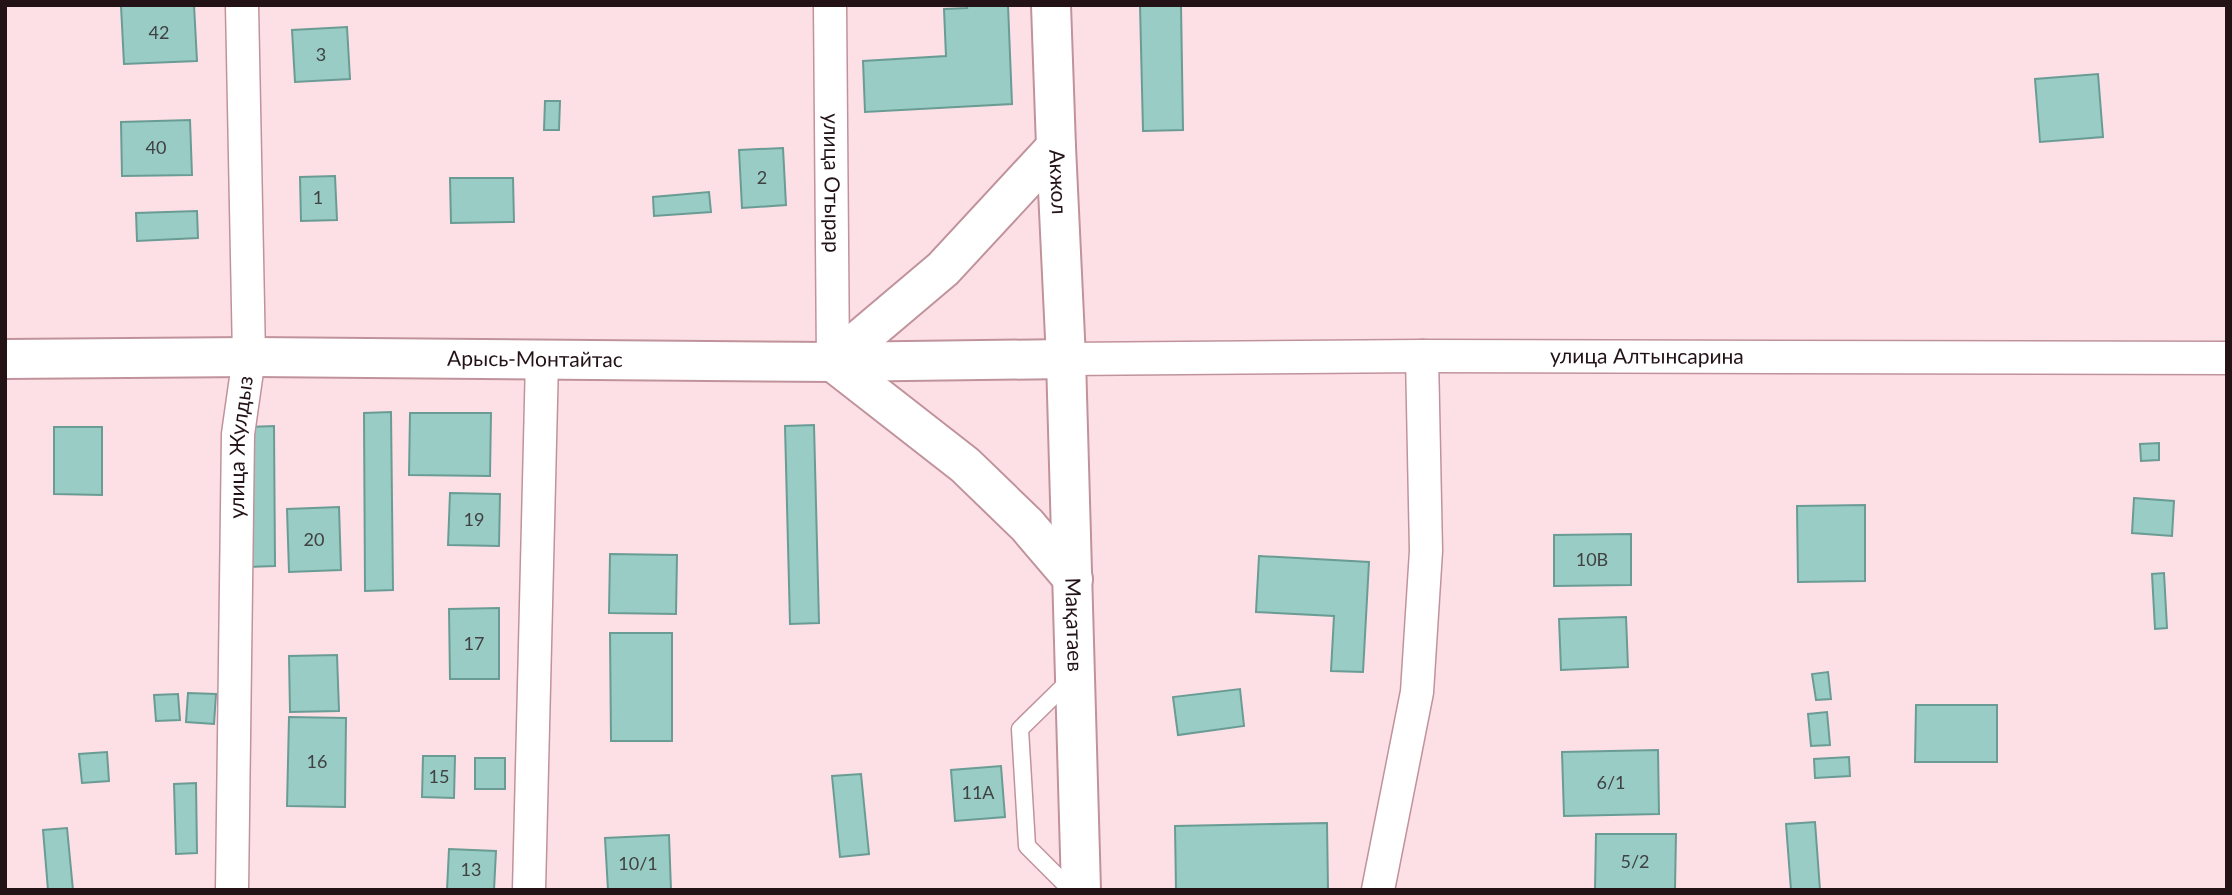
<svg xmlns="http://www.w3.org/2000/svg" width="2232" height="895" font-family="Lato,sans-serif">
  <rect width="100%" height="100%" fill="#fde0e5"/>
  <path fill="#98ccc4" stroke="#6a9c95" stroke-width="2" d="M194,5L197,61L124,64L121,6Z
    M966,5H1008L1012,104L865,112L863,61L946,56L944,9L967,8Z
    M1140,5H1181L1183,130L1143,131Z
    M347,27L350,79L295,82L292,30Z
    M2098,74L2103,137L2040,142L2035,79Z
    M545,101H560L559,130H544Z
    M190,120L192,175L122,176L121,122Z
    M783,148L786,205L742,208L739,150Z
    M335,176L337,220L301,221L300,177Z
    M450,178H513L514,222L451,223Z
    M709,192L711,212L654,216L653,197Z
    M197,211L198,238L137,241L136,213Z
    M391,412L393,590L365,591L364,413Z
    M410,413H491L490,476L409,475Z
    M814,425L819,623L790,624L785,426Z
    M274,426L275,566L249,567L248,427Z
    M54,427H102V495L54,494Z
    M2159,443V460L2141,461L2140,444Z
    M450,493L500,494L499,546L448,545Z
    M2134,498L2174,501L2172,536L2132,533Z
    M1865,505V581L1798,582L1797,506Z
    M339,507L341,570L289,572L287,509Z
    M1631,534V585L1554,586V535Z
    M610,554L677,555L676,614L609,613Z
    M1259,556L1369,562L1363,672L1331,671L1334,616L1256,612Z
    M2164,573L2167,628L2155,629L2152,574Z
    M499,608V679H450L449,609Z
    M1626,617L1628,667L1561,670L1559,619Z
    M610,633H672V741H611Z
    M337,655L339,711L290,712L289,656Z
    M1828,672L1831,699L1816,700L1812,674Z
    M1240,689L1244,726L1178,735L1173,697Z
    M188,693L216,694L214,724L186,722Z
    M178,694L180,720L156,721L154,695Z
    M1916,705H1997V762H1915Z
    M1827,712L1830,745L1811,746L1808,714Z
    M289,717L346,718L345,807L287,806Z
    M1658,750L1659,814L1564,816L1562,752Z
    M107,752L109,781L82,783L79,754Z
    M423,756H455L454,798L422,797Z
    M1849,757L1850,776L1815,778L1814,759Z
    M475,758H505V789H475Z
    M1001,766L1005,817L955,821L951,770Z
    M861,774L869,854L840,857L832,776Z
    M196,783L197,853L176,854L174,784Z
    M1815,822L1820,890H1791L1786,824Z
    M1327,823L1328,890H1176L1175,826Z
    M67,828L73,890H48L43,830Z
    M1596,834H1676L1675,890H1595Z
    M669,835L671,890H608L605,838Z
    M449,849L496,851L494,890H447Z"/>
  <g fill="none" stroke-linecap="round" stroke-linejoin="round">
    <defs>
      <path id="lane" d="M1071,890L1027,846L1020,729L1071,679"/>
      <g id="street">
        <path id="s1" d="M830,5L833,362"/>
        <path id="s2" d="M1066,359L1422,356L2227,358"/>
        <path id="s3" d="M232,890L238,434L249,357L242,5"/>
        <path d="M529,890L542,360"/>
        <path d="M1378,890L1417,692L1426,551L1422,356"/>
      </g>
      <g id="secondary">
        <path id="s4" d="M1051,5L1056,147L1066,359L1081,890"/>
        <path d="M1056,147L943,269L833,362L965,465L1027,525L1073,579"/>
        <path id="s5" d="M5,359L249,357L833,362L1066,359"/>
      </g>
    </defs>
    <use href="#lane" stroke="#c0939c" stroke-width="19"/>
    <use href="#street" stroke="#c0939c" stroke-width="35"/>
    <use href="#secondary" stroke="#c0939c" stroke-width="42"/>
    <use href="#lane" stroke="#fff" stroke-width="16"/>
    <use href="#street" stroke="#fff" stroke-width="32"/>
    <use href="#secondary" stroke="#fff" stroke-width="38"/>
  </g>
  <g text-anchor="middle" stroke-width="7" stroke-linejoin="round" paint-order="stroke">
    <g font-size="18" fill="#404142">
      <text x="159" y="39">42</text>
      <text x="321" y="61">3</text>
      <text x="156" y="154">40</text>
      <text x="762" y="184">2</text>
      <text x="318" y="204">1</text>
      <text x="474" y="526">19</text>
      <text x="314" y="546">20</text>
      <text x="1592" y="566">10В</text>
      <text x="474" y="650">17</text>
      <text x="317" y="768">16</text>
      <text x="439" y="783">15</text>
      <text x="1611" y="789">6/1</text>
      <text x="978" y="799">11А</text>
      <text x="1635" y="868">5/2</text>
      <text x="638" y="870">10/1</text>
      <text x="471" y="876">13</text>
    </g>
    <g font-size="21" fill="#231317" stroke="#fdf3f4">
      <text dy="7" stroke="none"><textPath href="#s4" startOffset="177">Акжол</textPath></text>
      <text dy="7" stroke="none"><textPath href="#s1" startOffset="178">улица Отырар</textPath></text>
      <text dy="7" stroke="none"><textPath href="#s2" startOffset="581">улица Алтынсарина</textPath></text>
      <text dy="7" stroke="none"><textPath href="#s5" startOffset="530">Арысь-Монтайтас</textPath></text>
      <text dy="7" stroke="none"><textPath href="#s3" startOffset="443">улица Жулдыз</textPath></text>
      <text dy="7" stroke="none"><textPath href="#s4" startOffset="620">Мақатаев</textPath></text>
    </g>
  </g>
  <rect width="2232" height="895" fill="none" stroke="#231317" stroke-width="14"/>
</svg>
